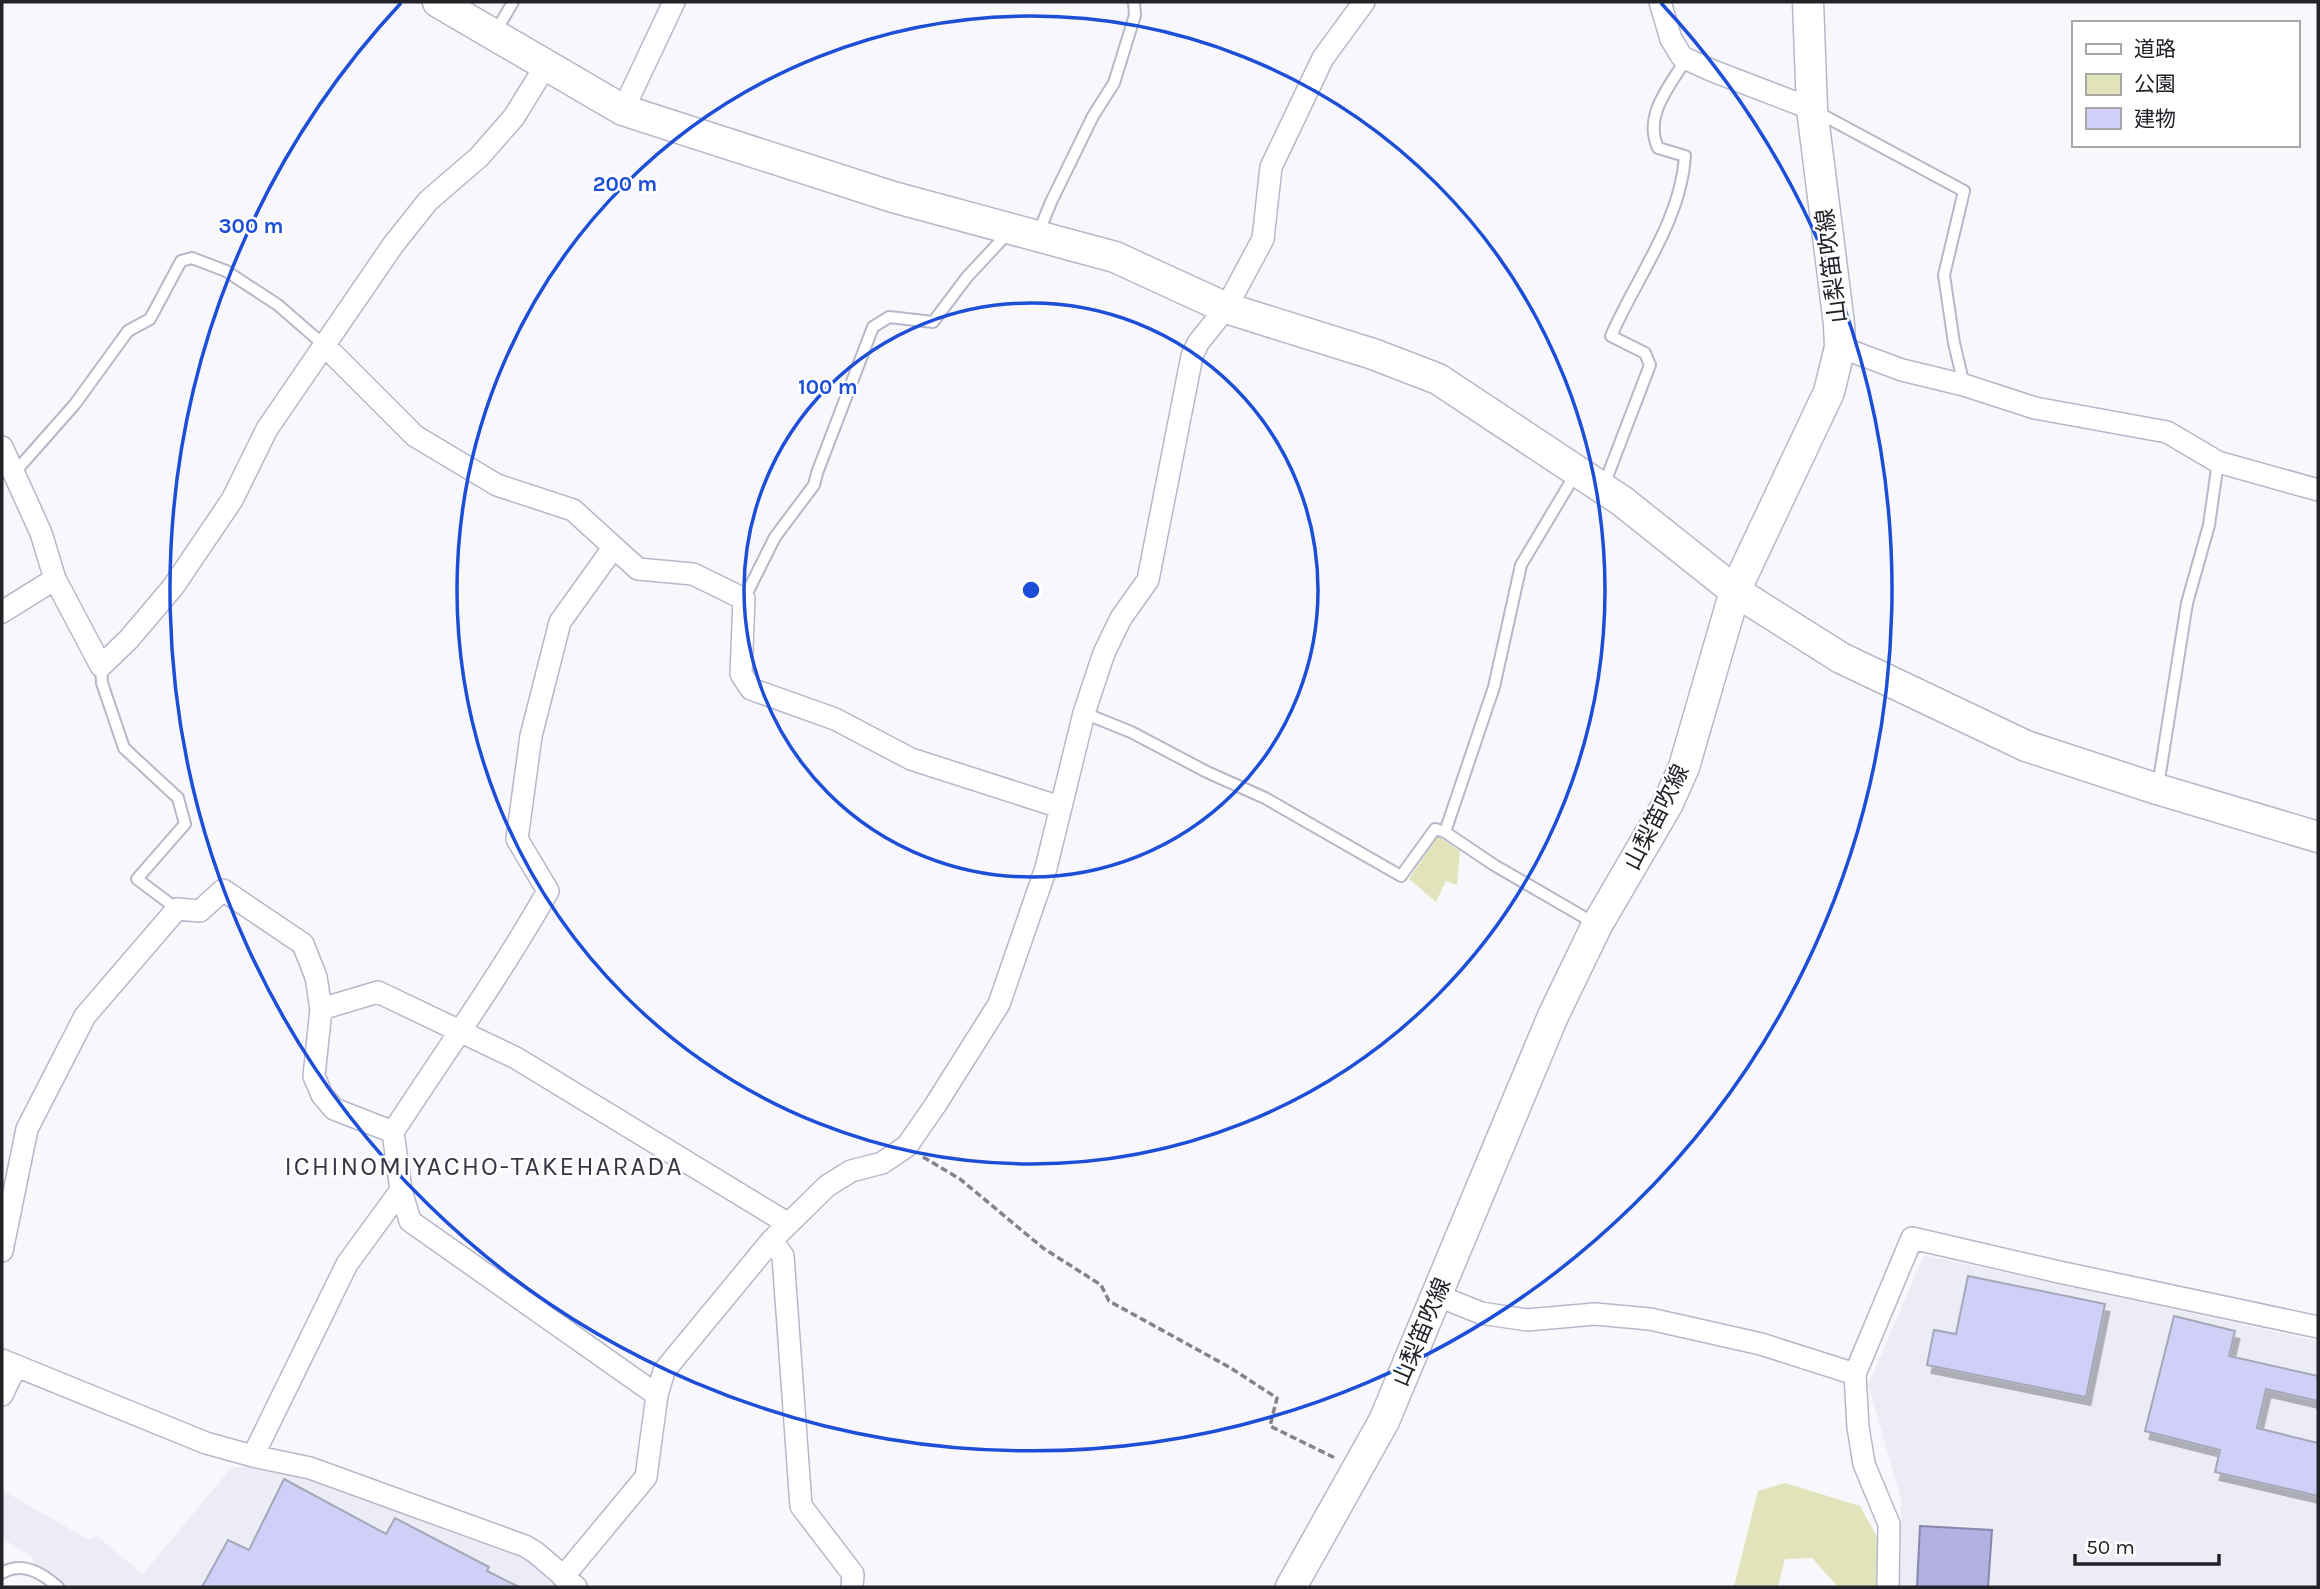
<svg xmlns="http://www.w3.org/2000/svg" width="2320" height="1589" font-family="Karla,'Noto Sans JP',sans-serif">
  <defs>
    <filter id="shadow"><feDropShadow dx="4.5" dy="8" stdDeviation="0" flood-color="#0004"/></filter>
  </defs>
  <rect width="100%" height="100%" fill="#f8f8fc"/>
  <path fill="#ececf7" d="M1924,1255L2318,1341V1587H1900L1901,1499L1868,1385Z
    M278,1463L524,1551L564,1587H46L38,1581L32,1557L2,1538V1490L89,1540L97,1536L143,1574L231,1468Z"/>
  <path fill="#e1e4bb" d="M1438,836L1460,851L1457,885L1446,881L1436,902L1409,879Z
    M1785,1483L1860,1506L1883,1548L1881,1587H1838L1812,1558L1785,1559L1778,1587H1734L1758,1491Z"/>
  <path fill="#b3b1e2" stroke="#8886aa" stroke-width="2" d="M1920,1526L1992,1530L1988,1587H1917Z"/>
  <path fill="#cfcff7" stroke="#a6a6b9" stroke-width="2" filter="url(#shadow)" d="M1968,1276L2105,1304L2086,1397L1927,1365L1934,1330L1956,1334Z
    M2174,1316L2235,1331L2229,1356L2318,1376V1401L2266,1389L2257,1428L2318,1443V1496L2215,1472L2220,1450L2145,1431Z
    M284,1479L386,1534L395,1518L489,1567L487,1571L519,1587H202L228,1540L249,1550Z"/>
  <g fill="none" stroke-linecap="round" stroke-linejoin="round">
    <defs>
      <path id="lane" d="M495,33L513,2
        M1817,112L1964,191L1944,275L1954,343L1964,385
        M1038,234L1051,202L1093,116L1114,83L1135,15L1134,2
        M15,472L75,404L128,331L150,319L181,261L192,258L226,271L278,305L325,346
        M1604,485L1650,365L1645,353L1611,336C1636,278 1681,221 1685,156L1658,148C1643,115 1670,86 1686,59
        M744,599L775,537L814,485L817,473L873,327L889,317L933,322L967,277L1008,233
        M101,666L102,683L124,748L178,798L185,824L137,879L177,909
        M1084,713L1131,732L1207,772L1265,798L1401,876L1435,829L1445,832L1494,865L1594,923
        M2158,786L2187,603L2209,525L2218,462
        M1445,832L1494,687L1521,565L1576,473
        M2,1573C23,1561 42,1573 58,1587"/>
      <path id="street" d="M1660,2L1671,39L1682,57L1713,71L1812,109
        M623,110L674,2
        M325,346L415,436L497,485L573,510L638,569L693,574L744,599L741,674L751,689L835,719L911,759L1060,807
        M1840,347L1902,370L1964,385L2035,408L2167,432L2218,462L2318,490
        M2,447L41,533L55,579L101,666L129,639L173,587L232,500L267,429L393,245L428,201L479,157L514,117L546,65
        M613,548L560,622L531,736L517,839L548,891C501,974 445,1052 393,1132L401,1190L410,1221L657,1395
        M2,612L55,579
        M321,1009L378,992L516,1058L787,1223
        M772,1240L783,1256L801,1506L853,1574L852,1587
        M2,1251L27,1129L85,1016L177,909L200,911L223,890L303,944L316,977L321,1009L314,1076L322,1095L334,1109L393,1132
        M1436,1295L1481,1313L1527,1320L1595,1314L1650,1319L1761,1344L1855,1374
        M2,1360L206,1443L253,1456L310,1468L525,1546L535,1552L576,1587
        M2,1395L16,1366
        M253,1456L347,1264L401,1190
        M563,1577L646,1477L657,1395L664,1371L772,1240L827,1186L851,1171L882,1163L907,1146L936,1104L999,1004L1046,868L1084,713L1104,653L1121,618L1148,580L1192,356L1198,343L1226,308L1263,239L1271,167L1323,58L1364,2
        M1888,1587L1889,1524L1864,1464L1858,1427L1855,1374L1912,1238L2059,1272L2318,1327"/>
      <path id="secondary" d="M438,2L623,110L893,197L1115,257L1226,308L1373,354L1438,379L1622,501L1735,591L1841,658L2026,746L2157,789L2318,837
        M1291,1587L1384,1421L1553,1016L1597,925L1667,805L1684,767L1735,591L1829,392L1840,347L1839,324L1812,109L1808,2"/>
    </defs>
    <use href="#lane" stroke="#b7b7ca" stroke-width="14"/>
    <use href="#street" stroke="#b7b7ca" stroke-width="24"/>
    <use href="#secondary" stroke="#b7b7ca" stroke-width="33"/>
    <path stroke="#838389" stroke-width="3.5" stroke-dasharray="7 3.5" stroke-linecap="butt" d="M923,1157L960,1179L1043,1248L1101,1285L1109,1301L1229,1367L1277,1398L1270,1426L1337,1459"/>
    <use href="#lane" stroke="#fff" stroke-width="10"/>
    <use href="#street" stroke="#fff" stroke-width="21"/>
    <use href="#secondary" stroke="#fff" stroke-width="30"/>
  </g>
  <g fill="none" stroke="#1d4ed8" stroke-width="3.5">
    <circle cx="1031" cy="590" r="287"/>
    <circle cx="1031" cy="590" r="574"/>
    <path d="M1661 3A861 861 0 1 1 401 3"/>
  </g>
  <g text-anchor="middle" stroke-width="5" stroke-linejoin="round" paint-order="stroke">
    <g font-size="23" fill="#222229" stroke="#fff">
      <text transform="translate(1831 266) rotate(-97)" y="8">山梨笛吹線</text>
      <text transform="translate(1656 817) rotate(-63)" y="8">山梨笛吹線</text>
      <text transform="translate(1421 1332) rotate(-67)" y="8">山梨笛吹線</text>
    </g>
    <g font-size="26" letter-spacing="2" fill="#373646" stroke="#fff">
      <text x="484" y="1175">ICHINOMIYACHO-TAKEHARADA</text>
    </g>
  </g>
  <circle cx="1031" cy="590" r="10" fill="#1d4ed8" stroke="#fff" stroke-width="3.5"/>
  <g font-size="21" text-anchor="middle" font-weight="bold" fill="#1d4ed8" stroke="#fff" stroke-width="5" stroke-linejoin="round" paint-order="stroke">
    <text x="625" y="191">200 m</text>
    <text x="251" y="233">300 m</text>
    <text x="828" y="394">100 m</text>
  </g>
  <rect width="2320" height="1589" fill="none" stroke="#222229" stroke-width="7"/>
  <rect x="2072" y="21" width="228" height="126" fill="#ffffff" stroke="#a7a7a9" stroke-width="2"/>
  <rect x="2086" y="44" width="35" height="10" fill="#ffffff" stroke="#a7a7a9" stroke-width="2"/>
  <text x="2134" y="56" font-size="21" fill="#222229">道路</text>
  <rect x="2086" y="74" width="35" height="21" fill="#e1e4bb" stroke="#a7a7a9" stroke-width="2"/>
  <text x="2134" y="91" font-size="21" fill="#222229">公園</text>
  <rect x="2086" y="108" width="35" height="21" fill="#cfcff7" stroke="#a7a7a9" stroke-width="2"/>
  <text x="2134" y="126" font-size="21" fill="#222229">建物</text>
  <path d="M2075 1554v10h144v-10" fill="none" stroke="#222229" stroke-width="3.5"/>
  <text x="2086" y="1554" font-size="21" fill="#222229" stroke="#ffffff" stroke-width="5" paint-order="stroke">50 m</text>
</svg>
